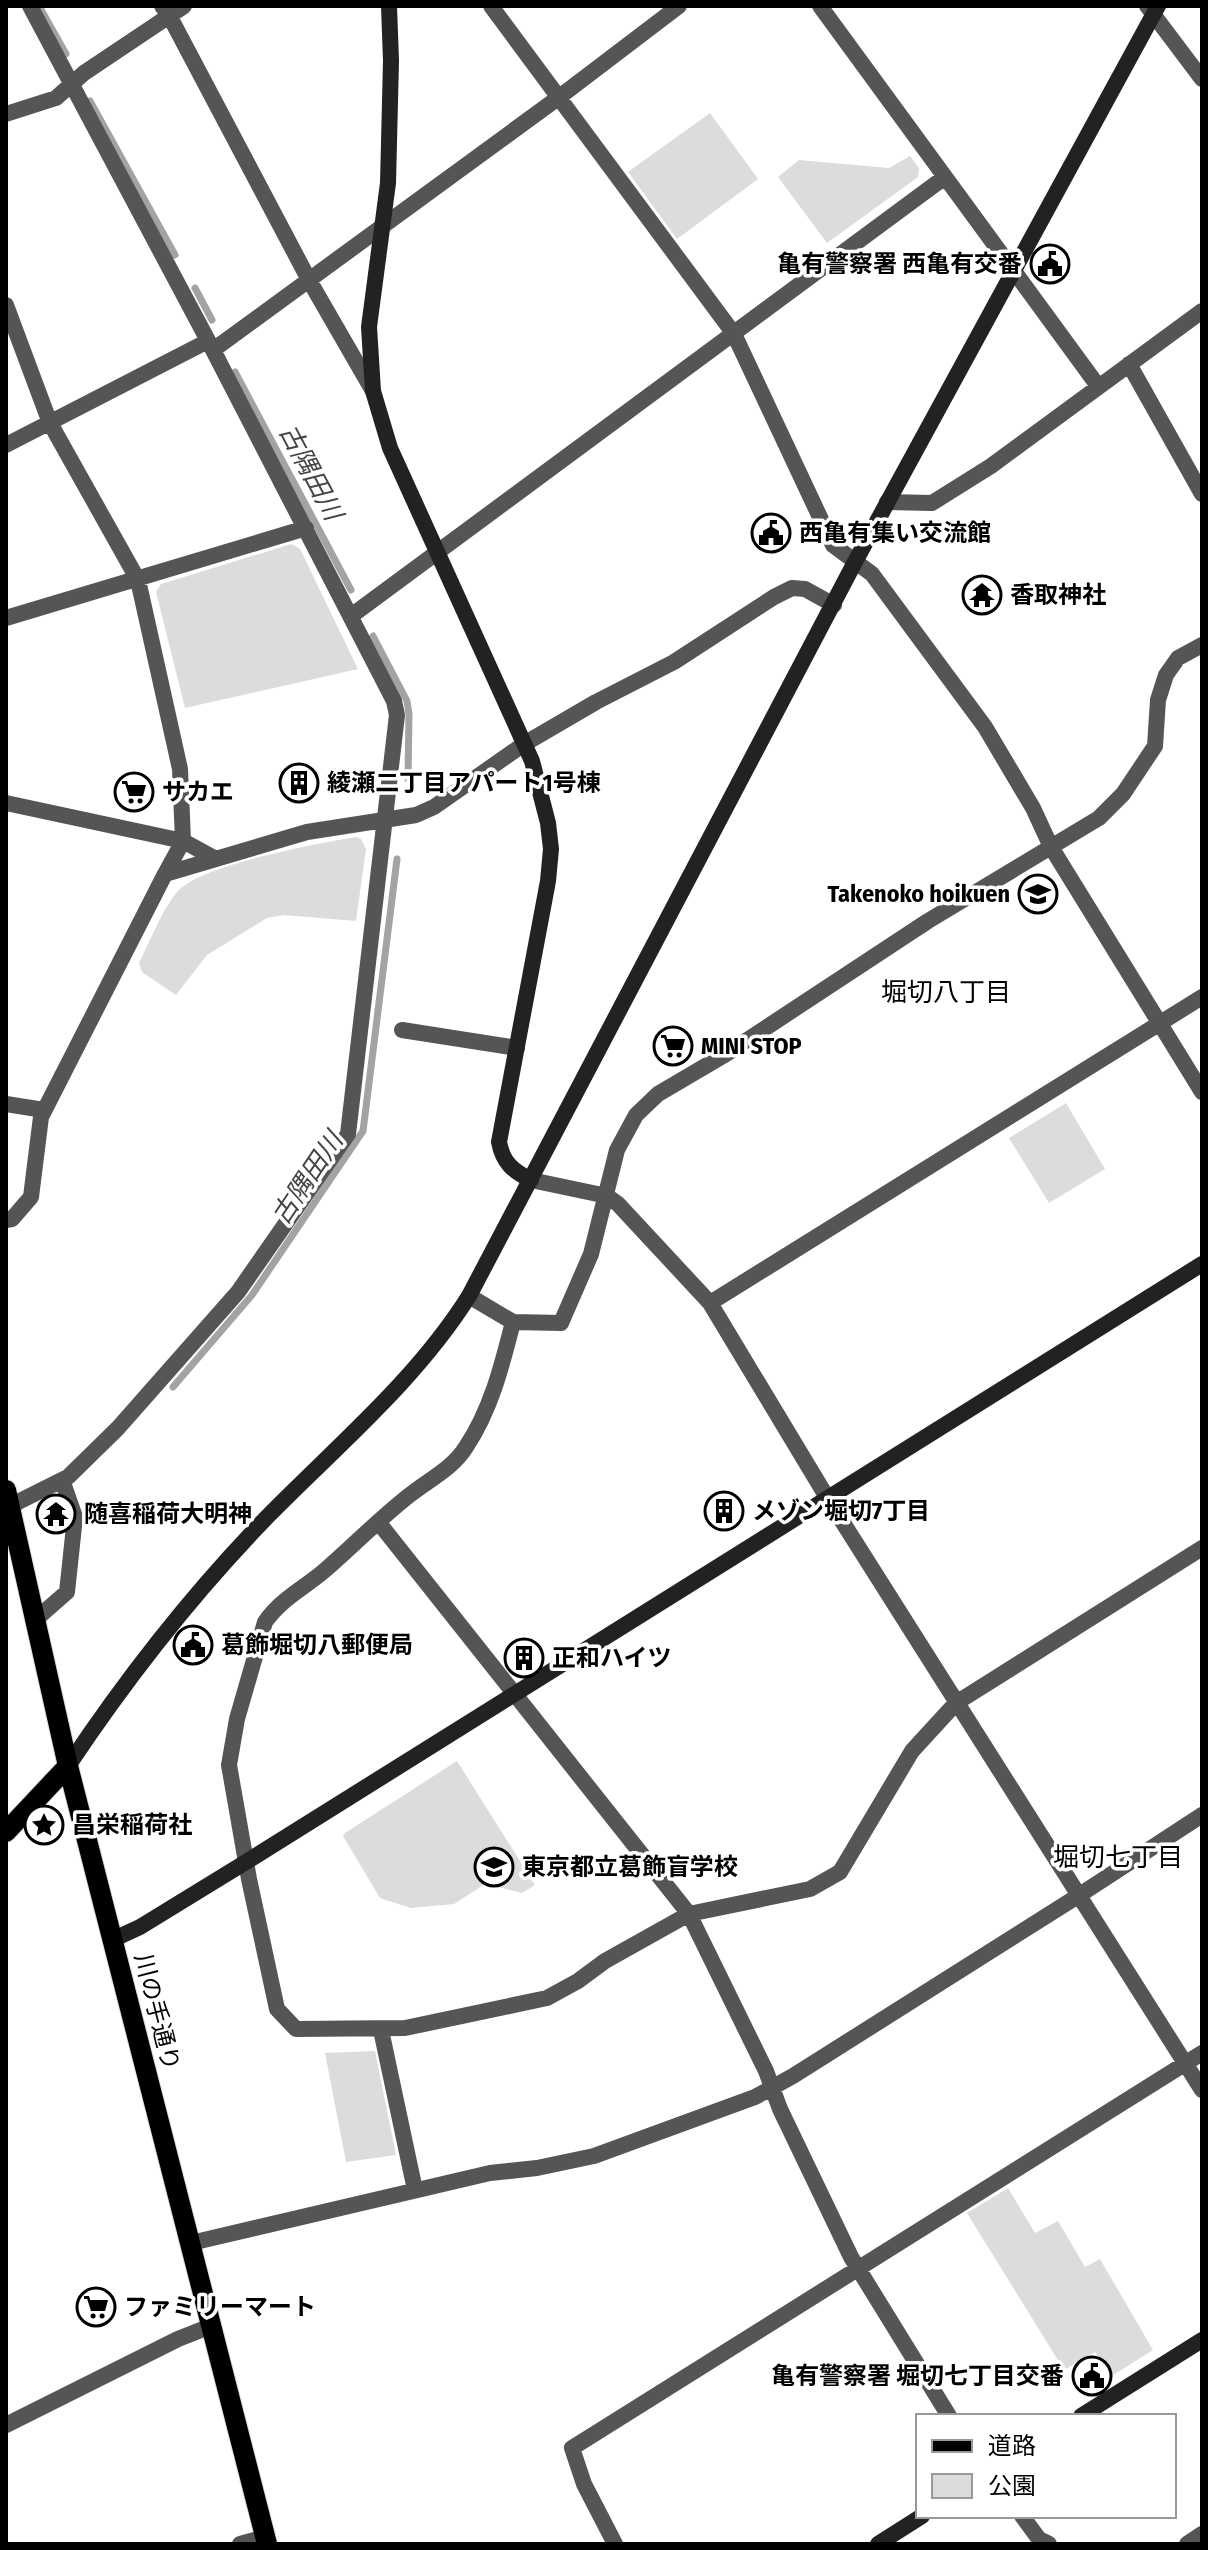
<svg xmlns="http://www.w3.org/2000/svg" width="1208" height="2550" font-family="'Fira Sans Condensed','Noto Sans JP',sans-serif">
  <rect width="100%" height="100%" fill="#fff"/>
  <path fill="#dcdcdc" d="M710,113L758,179L677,239L628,172Z
    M910,156L919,168L918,177L827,243L778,177L799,160L889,168Z
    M291,544L300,549L358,669L185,708L156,592L161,584Z
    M356,837L361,839L366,849L356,921L284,915L267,918L207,955L176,995L142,972L139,963C149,943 164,906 178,891C201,865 319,843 356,837Z
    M1066,1103L1105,1169L1049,1203L1009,1138Z
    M457,1761L535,1885L522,1893L485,1884L454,1904L411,1908L380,1898L343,1836L345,1833Z
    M375,2051L396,2155L346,2162L325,2053Z
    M1008,2188L1035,2233L1058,2221L1085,2267L1100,2259L1153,2350L1110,2377L1095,2352L1064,2370L967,2213Z"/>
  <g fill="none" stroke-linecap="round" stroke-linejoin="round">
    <path stroke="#a3a3a3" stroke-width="7" d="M39,6L66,54
      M90,101L175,255
      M195,288L212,320
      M235,372L351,590
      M373,636L407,701L409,714L408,779
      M173,1387L252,1295L363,1131L397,859"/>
    <defs>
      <path id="primary" d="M6,1490L68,1766L267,2544
        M6,1832L68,1766"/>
    </defs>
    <use href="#primary" stroke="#dbdbdb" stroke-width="22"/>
    <path stroke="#555" stroke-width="16" d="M162,6L170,17L309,280L373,391
      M491,6L734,334L833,545L872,574L985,727L1033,808L1051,847L1202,1092
      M820,6L1098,386
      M1147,6L1202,79
      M6,114L56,98L84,73L184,6
      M6,305L50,423L138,580L180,769L183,841L216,859
      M213,350L558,98L679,6
      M1129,364L1202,494
      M6,445L208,341
      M887,502L932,503L991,466L1202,311
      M351,616L945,177
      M6,618L306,528
      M6,803L183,841L165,874
      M402,1030L517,1048
      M6,1104L44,1110
      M531,1180L607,1196L618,1204L710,1303L828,1499L1202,2090
      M6,1220L12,1219L31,1197L41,1117L165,874L307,832L416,815L434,807L524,744L596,702L674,662L774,597L792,588L805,589L834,605
      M469,1296L513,1322C502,1365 491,1410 466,1447C453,1468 430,1479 411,1494C381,1517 353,1546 324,1571C304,1588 281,1599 265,1622L237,1719L229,1765L249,1879L277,2009L296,2029L405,2028L547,1998L578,1981L605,1961L689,1914L810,1889L840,1872L912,1751L956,1703L1202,1548
      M710,1303L1202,997
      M513,1322L561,1323L591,1254L617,1150L636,1115L658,1094L726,1054L928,921L1099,818L1123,794L1155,746L1158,700L1166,675L1178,658L1202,645
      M6,1508L68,1477L118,1428L238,1292L348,1134L397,715L394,701L213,350L30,6
      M379,1523L689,1914L766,2071L780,2109L851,2257L949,2416
      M35,1620L67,1592L75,1517L62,1480
      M381,2030L415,2190
      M191,2243L490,2173L537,2168L594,2156L755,2097L793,2076L1078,1896L1202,1815
      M6,2425L178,2339L211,2326
      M1022,2516L1039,2539L1049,2544
      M240,2544L265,2537
      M615,2544L584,2484L572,2448L1202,2053
      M1187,2544L1202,2534"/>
    <path stroke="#222" stroke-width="16" d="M389,6L391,61L388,183L369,327L373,391L390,448L532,761L548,823L551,849L548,881L499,1142C503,1163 513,1171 531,1180
      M68,1766C128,1676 193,1593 269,1515C338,1445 416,1380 469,1296L856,560L1158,6
      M112,1940L140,1927L246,1862L1202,1264
      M1081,2416L1202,2340
      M878,2544L922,2516"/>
    <use href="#primary" stroke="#000" stroke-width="20"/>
  </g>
  <defs>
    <symbol id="civic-ring" viewBox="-11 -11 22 22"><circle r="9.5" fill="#fff" stroke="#000" stroke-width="1.5"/><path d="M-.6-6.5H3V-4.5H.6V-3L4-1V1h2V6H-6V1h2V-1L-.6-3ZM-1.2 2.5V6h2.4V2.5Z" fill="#000"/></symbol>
    <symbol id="temple-ring" viewBox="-11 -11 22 22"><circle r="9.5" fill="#fff" stroke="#000" stroke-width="1.5"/><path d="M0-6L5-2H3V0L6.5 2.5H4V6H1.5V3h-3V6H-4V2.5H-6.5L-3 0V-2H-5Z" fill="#000"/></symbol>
    <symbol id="building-ring" viewBox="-11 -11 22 22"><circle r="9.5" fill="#fff" stroke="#000" stroke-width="1.5"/><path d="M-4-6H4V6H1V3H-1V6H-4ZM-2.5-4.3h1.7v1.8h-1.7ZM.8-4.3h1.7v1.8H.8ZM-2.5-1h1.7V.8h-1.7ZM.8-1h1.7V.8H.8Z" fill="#000"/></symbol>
    <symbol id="supermarket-ring" viewBox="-11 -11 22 22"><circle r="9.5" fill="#fff" stroke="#000" stroke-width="1.5"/><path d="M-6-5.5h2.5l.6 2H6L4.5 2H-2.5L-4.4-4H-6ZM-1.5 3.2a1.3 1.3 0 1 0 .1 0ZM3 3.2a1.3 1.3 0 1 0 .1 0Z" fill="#000"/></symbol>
    <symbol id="school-ring" viewBox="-11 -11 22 22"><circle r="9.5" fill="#fff" stroke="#000" stroke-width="1.5"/><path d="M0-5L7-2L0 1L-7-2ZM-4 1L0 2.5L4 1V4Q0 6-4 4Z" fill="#000"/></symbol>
    <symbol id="sight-ring" viewBox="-11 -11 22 22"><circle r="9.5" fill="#fff" stroke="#000" stroke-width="1.5"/><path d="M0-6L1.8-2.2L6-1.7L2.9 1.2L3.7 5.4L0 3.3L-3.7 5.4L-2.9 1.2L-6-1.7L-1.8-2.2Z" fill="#000"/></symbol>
  </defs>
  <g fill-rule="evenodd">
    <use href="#civic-ring" x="1028" y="242" width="44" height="44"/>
    <use href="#civic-ring" x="749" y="511" width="44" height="44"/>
    <use href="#temple-ring" x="960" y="573" width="44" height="44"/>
    <use href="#building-ring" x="277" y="761" width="44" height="44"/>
    <use href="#supermarket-ring" x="112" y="770" width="44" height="44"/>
    <use href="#school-ring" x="1016" y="872" width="44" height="44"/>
    <use href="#supermarket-ring" x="651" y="1024" width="44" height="44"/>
    <use href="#building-ring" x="702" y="1489" width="44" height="44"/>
    <use href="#temple-ring" x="34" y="1492" width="44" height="44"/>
    <use href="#civic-ring" x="171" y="1623" width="44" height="44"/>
    <use href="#building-ring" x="502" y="1636" width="44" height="44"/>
    <use href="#sight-ring" x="22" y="1803" width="44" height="44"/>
    <use href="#school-ring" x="472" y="1845" width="44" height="44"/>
    <use href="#supermarket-ring" x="74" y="2285" width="44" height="44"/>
    <use href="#civic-ring" x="1070" y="2354" width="44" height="44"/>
  </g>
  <g text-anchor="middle" stroke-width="7" stroke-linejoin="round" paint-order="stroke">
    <g font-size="24" font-weight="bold" fill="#000" stroke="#fff" text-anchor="start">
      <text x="1022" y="272" text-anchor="end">亀有警察署 西亀有交番</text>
      <text x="799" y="541">西亀有集い交流館</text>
      <text x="1010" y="603">香取神社</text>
      <text x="327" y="791">綾瀬二丁目アパート1号棟</text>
      <text x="162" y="800">サカエ</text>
      <text x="1010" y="902" text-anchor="end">Takenoko hoikuen</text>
      <text x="701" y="1054">MINI STOP</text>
      <text x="752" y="1519">メゾン堀切7丁目</text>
      <text x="84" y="1522">随喜稲荷大明神</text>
      <text x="221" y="1653">葛飾堀切八郵便局</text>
      <text x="552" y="1666">正和ハイツ</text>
      <text x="72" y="1833">昌栄稲荷社</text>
      <text x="522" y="1875">東京都立葛飾盲学校</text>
      <text x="124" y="2315">ファミリーマート</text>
      <text x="1064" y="2384" text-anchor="end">亀有警察署 堀切七丁目交番</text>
    </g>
    <g font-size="24" fill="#000" stroke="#fff">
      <text transform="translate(157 2012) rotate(76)" y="8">川の手通り</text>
    </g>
    <g font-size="26" font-style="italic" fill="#444" stroke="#fff">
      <text transform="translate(311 472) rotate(62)" y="9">古隅田川</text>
      <text transform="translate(307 1178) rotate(-56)" y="9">古隅田川</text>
    </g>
    <g font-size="26" fill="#000" stroke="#fff">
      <text x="946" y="1001">堀切八丁目</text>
      <text x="1118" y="1866">堀切七丁目</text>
    </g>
  </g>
  <rect width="1208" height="2550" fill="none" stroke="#000000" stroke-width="16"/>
  <rect x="916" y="2414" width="260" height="104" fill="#ffffff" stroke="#999999" stroke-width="2"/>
  <rect x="932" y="2440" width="40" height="12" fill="#000000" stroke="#999999" stroke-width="2"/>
  <text x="988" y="2454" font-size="24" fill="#000000">道路</text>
  <rect x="932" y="2474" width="40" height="24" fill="#dcdcdc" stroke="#999999" stroke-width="2"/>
  <text x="988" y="2494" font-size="24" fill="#000000">公園</text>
</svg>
